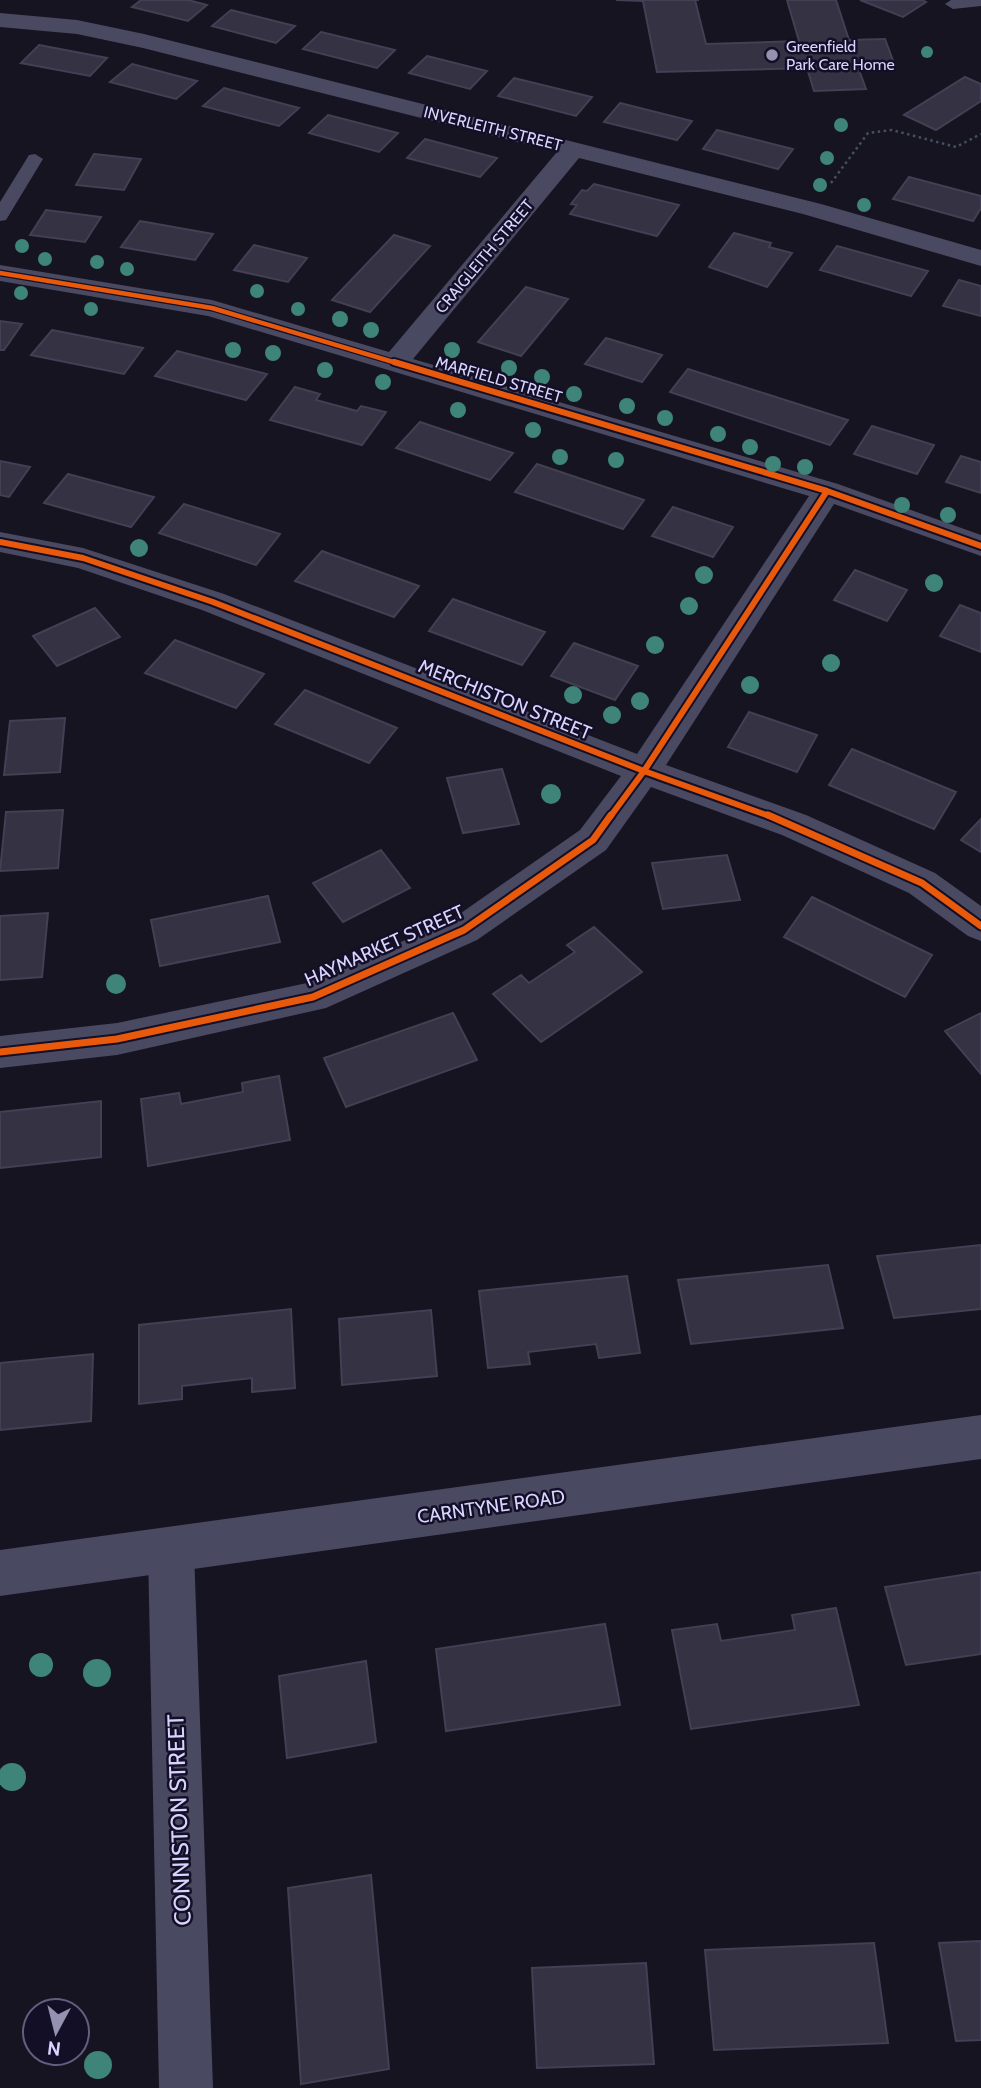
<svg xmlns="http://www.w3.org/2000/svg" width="981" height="2088" font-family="Cabin,sans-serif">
  <rect width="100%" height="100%" fill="#161421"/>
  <path fill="#343243" stroke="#433f54" stroke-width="2" d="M141,0H188L207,5L188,21L132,7Z
    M616,0H699H695L706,44L799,41L787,0H836L849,40L885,39L895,66L858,67L866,89L814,91L807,68L657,72L643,1Z
    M860,0H922L926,2L903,17Z
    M231,10L295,26L276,43L212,26Z
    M321,32L395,50L377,68L303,49Z
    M39,45L107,58L90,76L21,63Z
    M427,56L487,71L470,89L409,73Z
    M132,64L197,81L176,99L110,82Z
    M965,77L981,84V101L936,130L904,115Z
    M514,78L592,97L576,116L498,96Z
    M224,88L299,108L279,126L203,106Z
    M620,103L692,121L677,140L604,122Z
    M328,115L398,133L379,152L309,133Z
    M717,130L793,149L778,169L703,149Z
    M425,139L497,158L480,177L407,158Z
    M94,154L141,159L124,190L76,185Z
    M909,177L981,196V208L973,221L893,199Z
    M594,184L679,205L657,236L570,214L577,205L571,204L582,190L587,191Z
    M46,210L101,217L85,242L30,235Z
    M140,221L213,234L195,260L121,247Z
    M734,233L771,243L769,247L792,253L767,287L709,267Z
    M394,235L430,246L370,312L332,300Z
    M254,245L307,258L288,282L234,270Z
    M837,246L928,271L911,296L820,270Z
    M959,280L981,286V316L943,306Z
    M526,287L568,299L521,356L478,342Z
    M0,321L22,324L4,350H0Z
    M52,330L143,348L124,374L31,355Z
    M606,338L662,355L642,382L585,364Z
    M177,351L267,374L246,400L155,376Z
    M688,369L848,420L830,445L670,392Z
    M295,387L320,394L316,400L357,411L361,406L386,412L362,445L270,420Z
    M420,422L513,453L490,480L396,448Z
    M872,426L934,445L917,474L854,454Z
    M961,456L981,462V493L946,482Z
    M0,461L30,467L9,497L0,495Z
    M537,464L644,500L623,529L515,492Z
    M68,474L154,497L131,527L44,503Z
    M184,504L280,534L256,565L159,533Z
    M673,507L733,527L713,557L652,536Z
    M322,551L419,586L394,617L295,581Z
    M855,570L907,590L887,621L834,600Z
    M453,599L545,632L522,665L429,631Z
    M960,605L981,613V652L940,636Z
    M95,608L120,637L57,666L33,636Z
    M175,640L264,674L236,708L145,673Z
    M574,643L638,666L615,700L551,676Z
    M305,690L397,728L369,763L275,724Z
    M749,712L817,735L797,772L728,747Z
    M65,718L60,772L4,775L10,721Z
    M852,749L956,792L934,829L829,785Z
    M502,769L519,824L463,833L447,778Z
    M63,810L58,868L0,871L6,812Z
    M981,819V852L961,840Z
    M381,850L410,888L343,922L313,883Z
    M727,855L740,900L663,909L652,863Z
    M268,896L280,942L160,966L151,920Z
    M812,897L932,955L905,997L784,937Z
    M48,913L42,977L0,980V916Z
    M594,927L642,972L541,1042L493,994L521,975L529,983L575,952L567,945Z
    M453,1013L477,1060L346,1107L324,1058Z
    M981,1013V1074L945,1031Z
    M279,1076L290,1140L148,1166L141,1099L179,1093L181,1104L243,1092L242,1083Z
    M101,1101V1157L0,1168V1112Z
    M981,1245V1309L894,1318L877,1256Z
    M828,1265L843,1328L691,1344L678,1280Z
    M627,1276L640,1353L599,1358L596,1344L528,1352L530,1364L488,1368L479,1291Z
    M291,1309L295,1388L252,1392V1378L182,1386V1399L139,1404V1325Z
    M431,1310L437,1376L342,1385L339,1319Z
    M93,1354L91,1421L0,1430V1363Z
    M981,1572V1654L906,1665L885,1587Z
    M836,1608L859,1705L691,1729L672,1630L717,1624L721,1641L795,1630L792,1615Z
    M605,1624L620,1705L446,1731L436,1649Z
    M366,1661L376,1742L287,1758L279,1676Z
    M371,1875L389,2069L301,2084L288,1888Z
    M981,1941V2040L956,2041L939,1943Z
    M874,1943L888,2043L714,2050L705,1950Z
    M646,1963L654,2064L537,2068L532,1968Z"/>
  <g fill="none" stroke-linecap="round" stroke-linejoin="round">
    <path stroke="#44505f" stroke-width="2.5" stroke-dasharray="2.5 3.5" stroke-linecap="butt" d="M831,183L868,133L892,130L956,147L981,134"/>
    <path fill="#4a4962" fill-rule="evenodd" d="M981,0V6L953,9L945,4L951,0Z
      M35,154L43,159L6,220L0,221V202L29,155Z"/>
    <path fill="#4a4962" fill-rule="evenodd" d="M0,13L77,20L144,34L821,204L981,250V266L803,214L579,158L413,359L838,484L981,535V556L834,504L666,765L806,815L935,873L981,906V941L968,936L909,893L782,835L651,787L606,850L477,940L326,1008L117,1055L0,1068V1036L117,1023L307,983L451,920L580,830L621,776L202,610L78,568L0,552V532L83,548L224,594L637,754L809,496L208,316L0,281V265L212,300L389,352L557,152L143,48L77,34L0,27Z
      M171,1528L187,1535L194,1551L213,2088H159L148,1551L155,1535Z"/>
    <path fill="#4a4962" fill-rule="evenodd" d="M981,1415V1459L0,1596V1550Z"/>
    <defs>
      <path id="cycleway-far2" d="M0,273L212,308L400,364"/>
      <path id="cycleway-far1" d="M394,362L827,491L981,546
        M0,542L83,558L213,602L644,771L772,817
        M610,817L644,771L827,491"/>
      <path id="cycleway" d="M768,815L922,883L981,926
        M0,1052L117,1039L313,997L464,930L593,840L611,815"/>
    </defs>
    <use href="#cycleway-far2" stroke="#130f26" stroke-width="7"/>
    <use href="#cycleway-far1" stroke="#130f26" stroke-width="10"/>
    <use href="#cycleway" stroke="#130f26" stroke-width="11"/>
    <use href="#cycleway-far2" stroke="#e8590c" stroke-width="4.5"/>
    <use href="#cycleway-far1" stroke="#e8590c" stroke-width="6"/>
    <use href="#cycleway" stroke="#e8590c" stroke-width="7"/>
  </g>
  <g fill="#3e8478">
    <circle cx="927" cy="52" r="6"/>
    <circle cx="841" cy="125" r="7"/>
    <circle cx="827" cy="158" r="7"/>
    <circle cx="820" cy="185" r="7"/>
    <circle cx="864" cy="205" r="7"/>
    <circle cx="22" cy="246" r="7"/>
    <circle cx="45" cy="259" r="7"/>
    <circle cx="97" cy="262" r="7"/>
    <circle cx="127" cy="269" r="7"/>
    <circle cx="257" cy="291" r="7"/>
    <circle cx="21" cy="293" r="7"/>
    <circle cx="91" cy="309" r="7"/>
    <circle cx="298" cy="309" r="7"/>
    <circle cx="340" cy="319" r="8"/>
    <circle cx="371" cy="330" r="8"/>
    <circle cx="233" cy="350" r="8"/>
    <circle cx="452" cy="350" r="8"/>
    <circle cx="273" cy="353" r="8"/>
    <circle cx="509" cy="368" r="8"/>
    <circle cx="325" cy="370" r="8"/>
    <circle cx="542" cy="377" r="8"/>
    <circle cx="383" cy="382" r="8"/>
    <circle cx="574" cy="394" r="8"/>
    <circle cx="627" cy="406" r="8"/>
    <circle cx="458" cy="410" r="8"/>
    <circle cx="665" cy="418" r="8"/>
    <circle cx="533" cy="430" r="8"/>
    <circle cx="718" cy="434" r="8"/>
    <circle cx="750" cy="447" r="8"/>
    <circle cx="560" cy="457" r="8"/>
    <circle cx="616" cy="460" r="8"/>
    <circle cx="773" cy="464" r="8"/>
    <circle cx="805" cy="467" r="8"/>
    <circle cx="902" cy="505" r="8"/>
    <circle cx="948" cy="515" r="8"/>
    <circle cx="139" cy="548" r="9"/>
    <circle cx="704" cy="575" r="9"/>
    <circle cx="934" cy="583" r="9"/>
    <circle cx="689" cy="606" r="9"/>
    <circle cx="655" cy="645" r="9"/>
    <circle cx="831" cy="663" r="9"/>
    <circle cx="750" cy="685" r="9"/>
    <circle cx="573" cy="695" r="9"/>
    <circle cx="640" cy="701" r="9"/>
    <circle cx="612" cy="715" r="9"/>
    <circle cx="551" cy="794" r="10"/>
    <circle cx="116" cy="984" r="10"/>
    <circle cx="41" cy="1665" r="12"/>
    <circle cx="97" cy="1673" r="14"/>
    <circle cx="12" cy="1777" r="14"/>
    <circle cx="98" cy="2065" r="14"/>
  </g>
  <circle fill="#9591b1" stroke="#130f26" stroke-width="2.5" cx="772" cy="55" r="7"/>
  <g text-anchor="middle" stroke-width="5" stroke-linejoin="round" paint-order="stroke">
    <g font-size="16" fill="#d9d4ff" stroke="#130f26" text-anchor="start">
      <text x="786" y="52">Greenfield<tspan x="786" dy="18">Park Care Home</tspan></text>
    </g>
    <g font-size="16" fill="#d9d4ff" stroke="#130f26">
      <text transform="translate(493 128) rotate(14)" y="6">INVERLEITH STREET</text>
      <text transform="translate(484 256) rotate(-50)" y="6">CRAIGLEITH STREET</text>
      <text transform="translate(499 379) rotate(16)" y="6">MARFIELD STREET</text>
    </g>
    <g font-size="19" fill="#d9d4ff" stroke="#130f26">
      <text transform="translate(505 699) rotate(22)" y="7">MERCHISTON STREET</text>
      <text transform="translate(384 945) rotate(-24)" y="7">HAYMARKET STREET</text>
      <text transform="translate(491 1506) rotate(-8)" y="7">CARNTYNE ROAD</text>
    </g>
    <g font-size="23" fill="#d9d4ff" stroke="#130f26">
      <text transform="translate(179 1820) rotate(-92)" y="8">CONNISTON STREET</text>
    </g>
  </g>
  <g transform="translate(56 2032) rotate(187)"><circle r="33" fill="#130f26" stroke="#625e7d" stroke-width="2"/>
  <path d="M0-5L12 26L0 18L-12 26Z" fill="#9591b1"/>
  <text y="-10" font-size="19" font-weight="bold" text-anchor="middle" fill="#d9d4ff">N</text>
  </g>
</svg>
